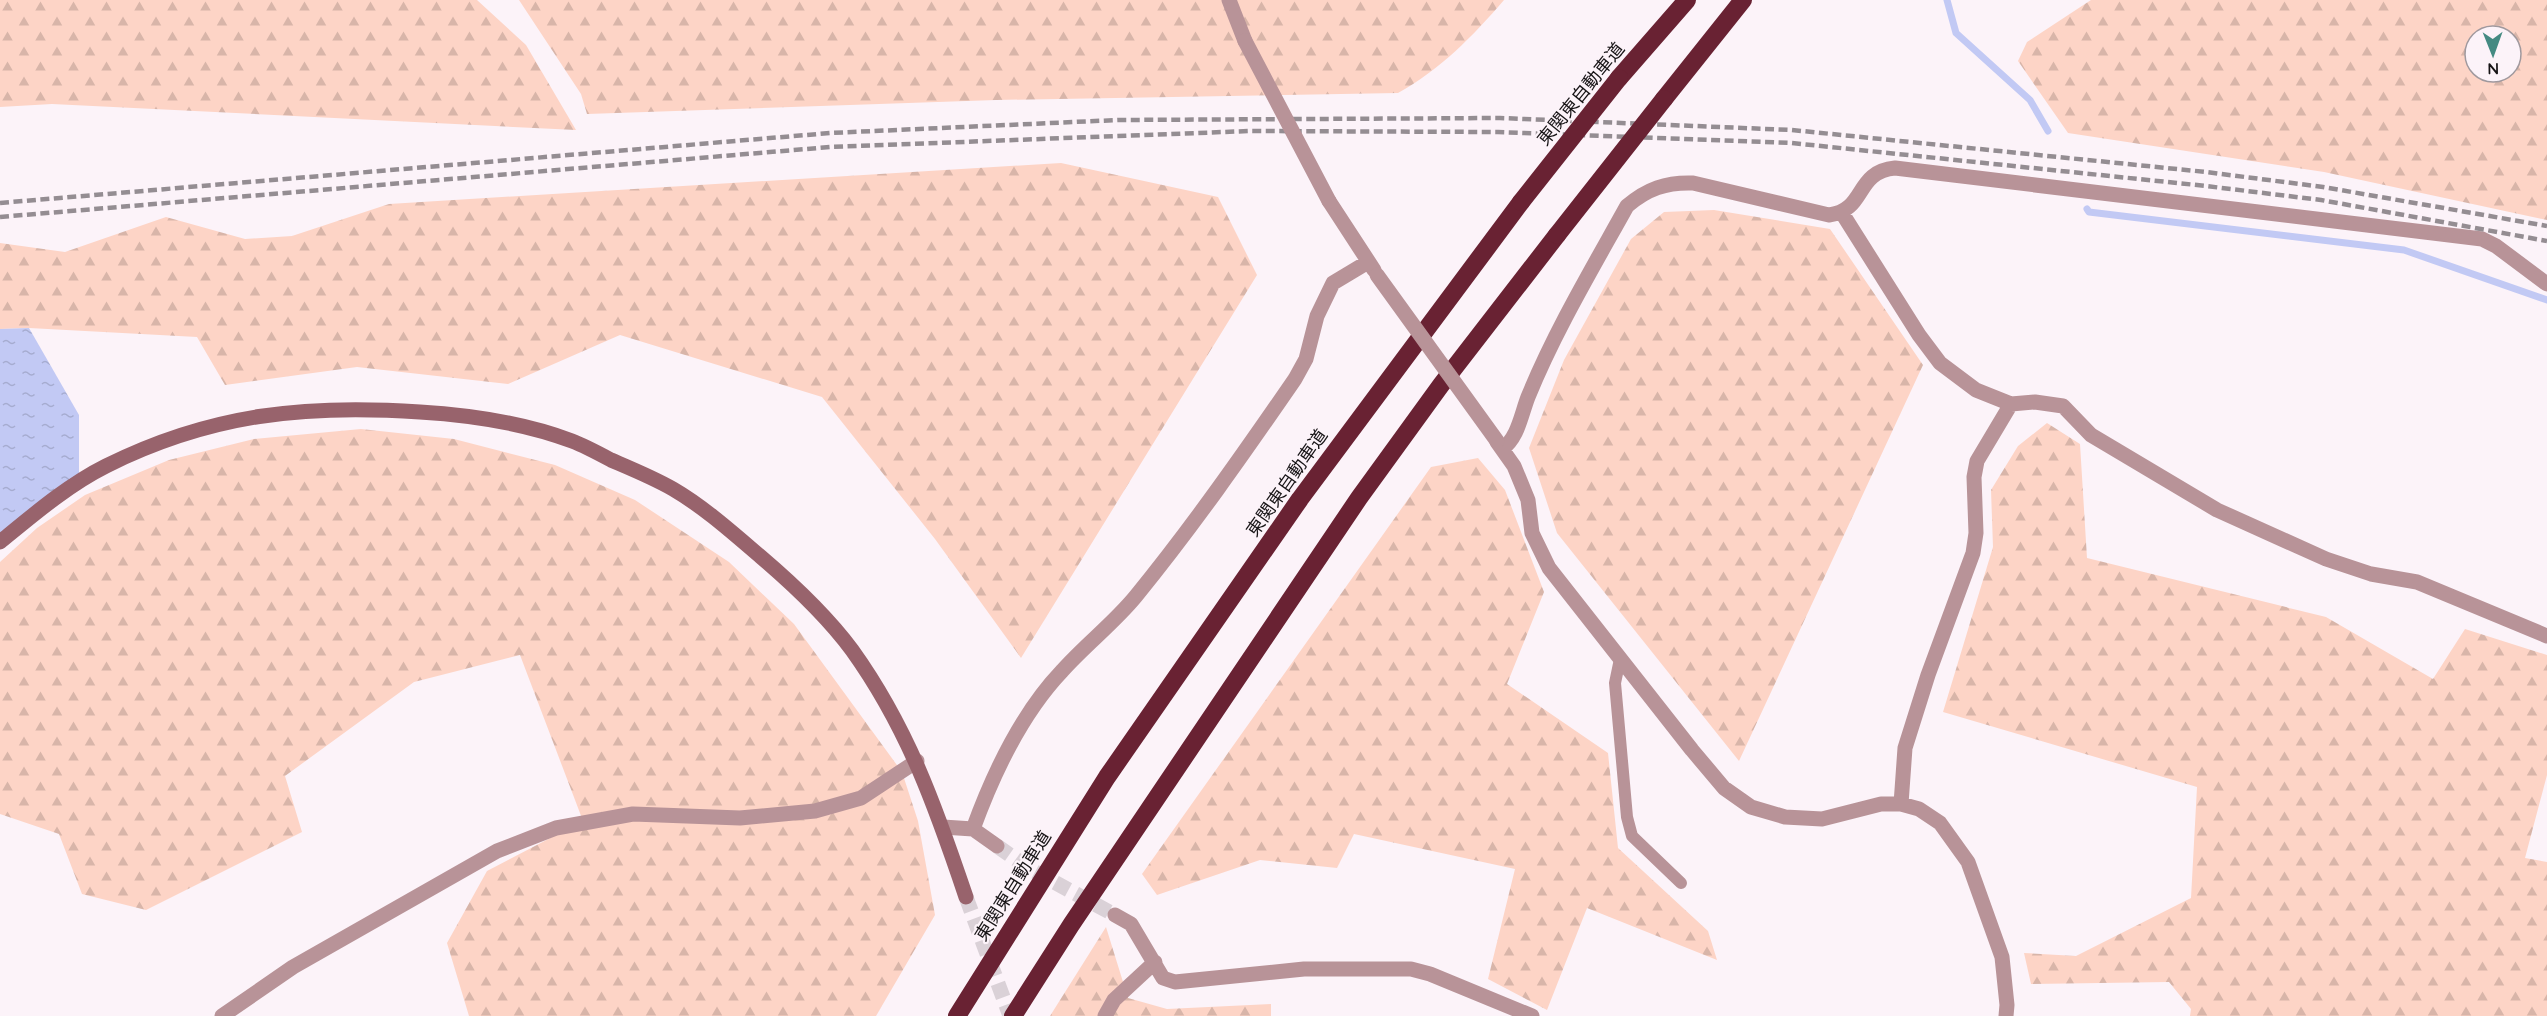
<svg xmlns="http://www.w3.org/2000/svg" width="2547" height="1016" font-family="Quicksand,'Noto Sans JP',sans-serif">
  <defs>
    <pattern id="forest-firs" width="22" height="20" patternUnits="userSpaceOnUse" patternTransform="scale(1.5)"><rect width="22" height="20" fill="#fdd4c6"/><path d="M5 1l3.5 6h-7zM16 11l3.5 6h-7z" fill="#d8b5a9"/></pattern>
    <pattern id="water-ripples" width="26" height="14" patternUnits="userSpaceOnUse" patternTransform="scale(1.5)"><rect width="26" height="14" fill="#c2c9f4"/><path d="M2 4q2-2 4 0t4 0M15 11q2-2 4 0t4 0" fill="none" stroke="#a6acd0"/></pattern>
  </defs>
  <rect width="100%" height="100%" fill="#fcf3f9"/>
  <path fill="url(#forest-firs)" fill-rule="evenodd" d="M0,0H477L526,45L576,130L52,104L0,107Z
    M519,0H1504C1472,37 1441,69 1398,93L996,100L587,114L581,94Z
    M2091,0H2547V220L2324,172L2068,133L2018,61L2027,42ZM2475,36H2511V72H2475Z
    M1061,163L1218,197L1257,275L1021,658L935,539L822,397L620,335L508,384L357,367L225,385L197,337L29,328L0,329V243L65,252L166,217L245,239L292,236L389,204Z
    M1714,210L1830,229L1923,365L1739,761L1557,533L1529,448L1564,360L1631,239L1664,212Z
    M2047,423L2080,444L2087,558L2326,617L2433,679L2465,629L2547,655V775L2525,858L2547,862V1016H2190L2191,1009L2169,982L2031,984L2024,953L2076,956L2191,898L2197,787L1943,712L1993,547L1991,490L2018,446Z
    M361,429L454,439L555,465L635,500L729,562L794,624L902,772L918,821L935,915L876,1016H469L447,943L487,871L583,821L520,655L414,682L285,776L302,832L146,910L82,894L59,834L0,814V562L37,528L85,495L169,460L254,439Z
    M1478,458L1505,490L1544,592L1507,684L1608,753L1618,848L1708,931L1717,960L1587,908L1547,1010L1488,979L1515,869L1354,834L1337,868L1260,860L1157,895L1142,874L1431,467Z
    M1106,927L1128,998L1167,1009L1271,1004V1016H1050Z"/>
  <path fill="url(#water-ripples)" d="M29,328L79,415V476L0,536V329Z"/>
  <g fill="none" stroke-linecap="round" stroke-linejoin="round">
    <path stroke="#c2c9f4" stroke-width="7" d="M1947,0L1956,33L2030,100L2048,131
      M2087,209L2089,212L2404,250L2547,300"/>
    <path stroke="#dad1d7" stroke-width="15" stroke-dasharray="15 8" stroke-linecap="butt" d="M997,846L1030,869L1115,915"/>
    <path stroke="#dad1d7" stroke-width="15" stroke-dasharray="15 8" stroke-linecap="butt" d="M966,897L1010,1016"/>
    <path stroke="#b89398" stroke-width="12" d="M1620,659L1615,683L1627,817L1632,836L1681,883"/>
    <path stroke="#b89398" stroke-width="15" d="M1229,0L1245,41
      M1329,201L1374,270
      M1842,213L1919,335L1940,363L1976,390L2011,404L2035,402L2063,406L2091,435L2217,510L2326,559L2371,574L2417,582L2547,636
      M1497,442L1514,466L1528,500L1532,533L1549,568L1692,750L1724,788L1751,807L1785,817L1822,819L1881,804H1901L1919,809L1940,823L1968,862L2002,957L2007,1005L2006,1016
      M1502,449C1518,438 1521,415 1528,397C1555,331 1592,269 1627,206C1647,189 1666,182 1693,183L1829,215C1867,210 1854,172 1895,168L2482,239L2496,246L2547,284
      M1901,804L1905,748L1928,675L1973,553L1976,533L1974,477L1977,461L2011,404
      M943,827L973,829L997,846
      M973,829C993,774 1021,714 1062,671C1085,645 1114,623 1136,596C1193,526 1244,453 1295,379L1306,359L1317,316L1333,283L1368,262
      M1115,915L1131,924L1163,978L1175,982L1304,969H1411L1430,974L1532,1016
      M222,1016L293,967L497,851L556,828L633,814L740,818L815,811L861,798L917,761
      M1105,1016L1114,1000L1155,962"/>
    <path stroke="#98636c" stroke-width="15" d="M0,542C33,515 68,485 106,466C210,414 306,404 420,412C470,415 524,423 572,441C585,446 598,453 611,460C632,469 654,478 673,489C704,507 734,534 761,557C795,586 826,615 852,650C908,728 936,808 966,897"/>
    <path stroke="#692233" stroke-width="18" d="M1619,78L1687,0
      M1664,99L1743,0
      M957,1016L1107,777L1300,499L1521,202
      M1013,1016L1071,925L1359,498L1441,385L1557,235"/>
    <path stroke="#948d92" stroke-width="4.5" stroke-dasharray="9 4.5" stroke-linecap="butt" d="M0,203L830,133L1118,120L1500,118L1792,130L2206,172L2323,187L2547,226
      M0,217L830,147L1250,131L1498,132L1792,143L2206,186L2321,200L2547,241"/>
    <path stroke="#b89398" stroke-width="15" d="M1245,41L1329,201
      M1377,275L1497,441"/>
    <path stroke="#692233" stroke-width="18" d="M1521,202L1619,78
      M1557,235L1664,99"/>
  </g>
  <g text-anchor="middle" stroke-width="4.5" stroke-linejoin="round" paint-order="stroke">
    <g font-size="18" fill="#161315" stroke="#fcf3f9">
      <text transform="translate(1581 94) rotate(-51)" y="6">東関東自動車道</text>
      <text transform="translate(1287 483) rotate(-55)" y="6">東関東自動車道</text>
      <text transform="translate(1013 886) rotate(-58)" y="6">東関東自動車道</text>
    </g>
  </g>
  <g transform="translate(2493 54) rotate(179)"><circle r="28" fill="#fcf3f9" stroke="#a0999e" stroke-width="1.5"/>
  <path d="M0-4.5L10 22L0 15L-10 22Z" fill="#448a82"/>
  <text y="-9" font-size="16" font-weight="bold" text-anchor="middle" fill="#161315">N</text>
  </g>
</svg>
